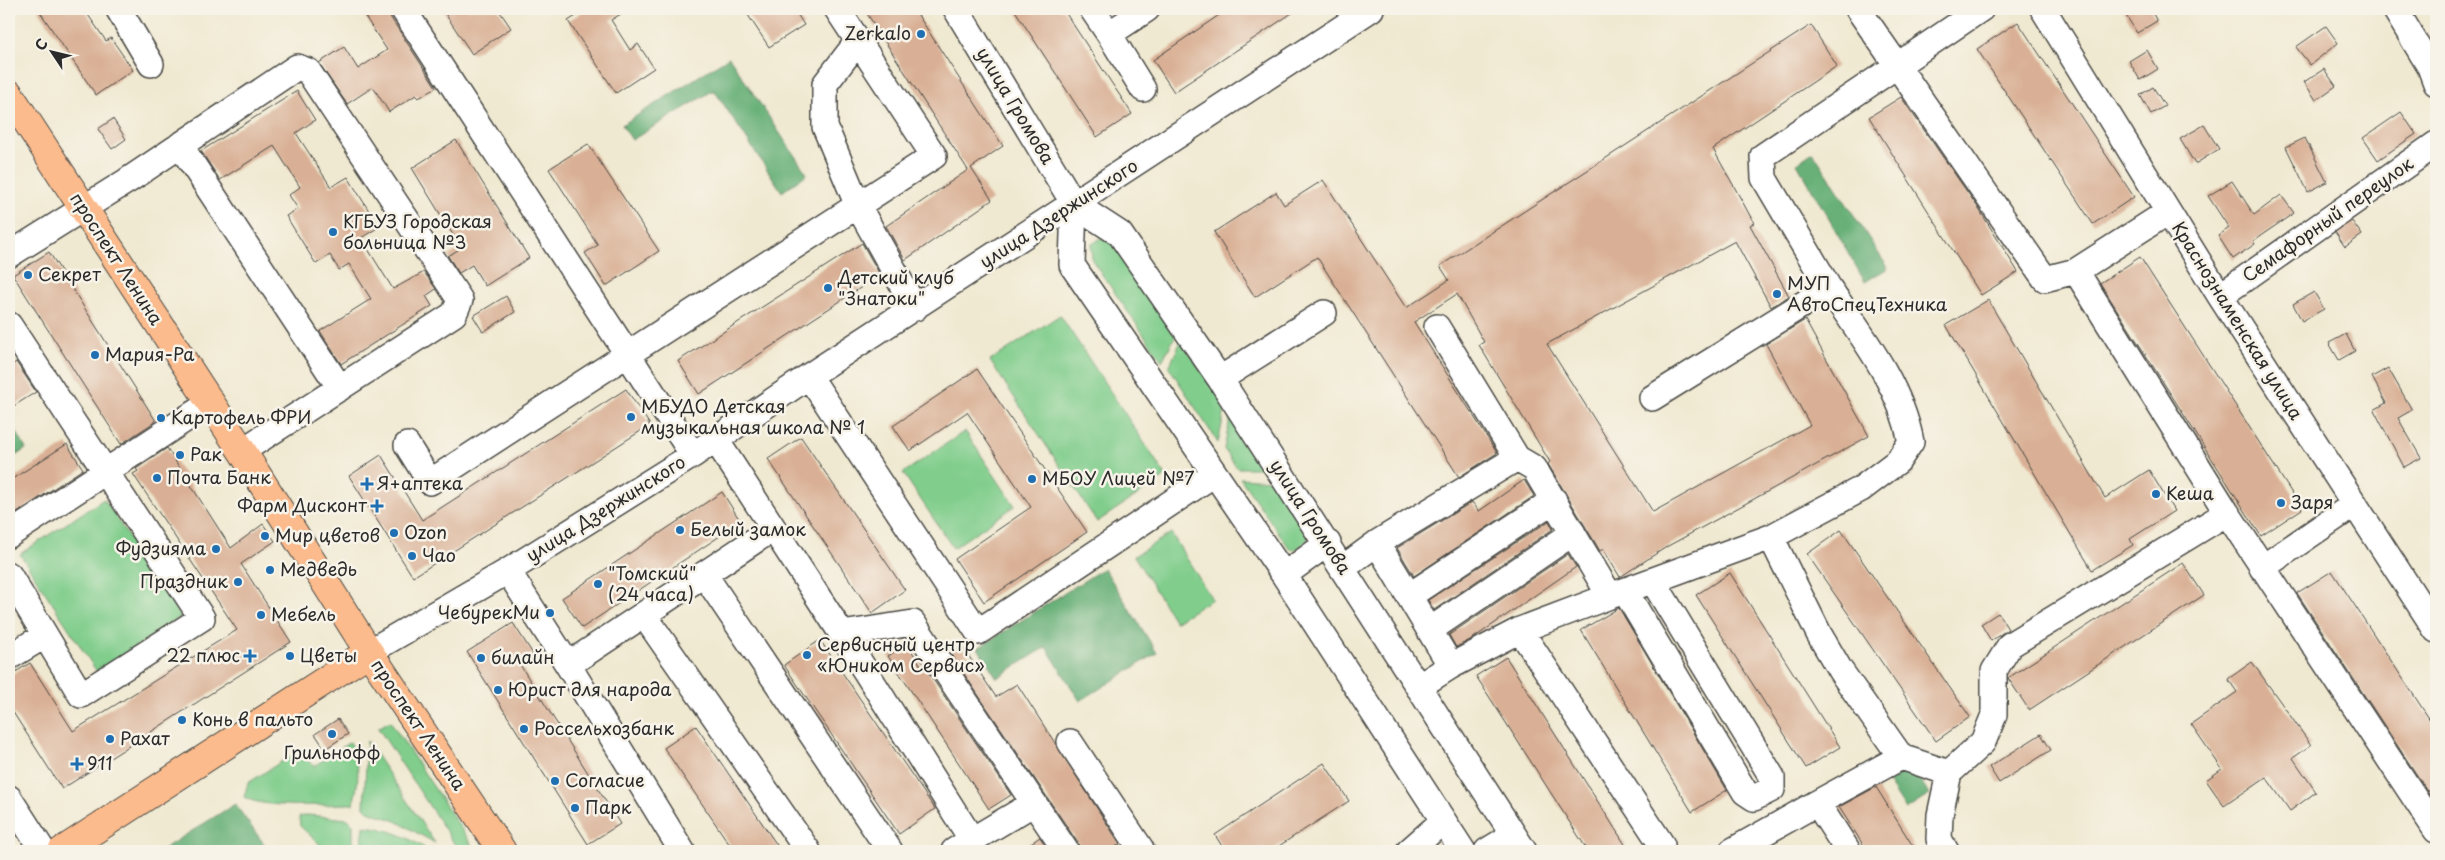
<svg xmlns="http://www.w3.org/2000/svg" width="2445" height="860" font-family="'Playpen Sans',sans-serif">
  <rect width="100%" height="100%" fill="#f7f3e8"/>
  <filter id="ink" filterUnits="userSpaceOnUse"><feTurbulence type="fractalNoise" baseFrequency=".02" numOctaves="2"/><feDisplacementMap in="SourceGraphic" scale="10" xChannelSelector="R" yChannelSelector="G"/><feConvolveMatrix kernelMatrix="1 2 1 2 8 2 1 2 1" color-interpolation-filters="sRGB"/></filter>
  <filter id="wash" filterUnits="userSpaceOnUse"><feTurbulence type="fractalNoise" baseFrequency=".0096" numOctaves="4" result="noise"/><feDisplacementMap in="SourceGraphic" scale="20" xChannelSelector="R" yChannelSelector="G"/><feGaussianBlur stdDeviation="1.12" result="paint"/><feColorMatrix in="noise" values="0 0 0 0 0 0 0 0 0 0 0 0 0 0 0 0 0 1.4 0 .05"/><feComposite in="paint" operator="in"/></filter>
  <g filter="url(#wash)">
    <rect width="100%" height="100%" fill="#f0e9d1"/>
    <path fill="#80cd8c" stroke="#567c5c" d="M1101,238L1112,243L1176,335L1162,361L1092,260L1091,245Z
      M1060,315L1166,476L1097,522L990,361Z
      M1181,341L1226,406L1218,443L1169,367Z
      M1231,413L1267,468H1237L1224,449Z
      M965,431L1015,506L953,548L903,473Z
      M1240,478L1271,480L1310,534L1307,541L1295,550L1290,549Z
      M104,499L181,617L97,672L20,554Z
      M1171,533L1212,599L1175,622L1134,556Z
      M390,721L476,851H477H459L378,728Z
      M367,741L435,843L396,821L368,811L364,807Z
      M350,742C361,761 359,783 353,804C327,804 265,810 244,797L248,783L298,751L314,766Z
      M308,815L348,819L353,824V851H327L300,826L299,817Z
      M364,826C388,828 409,837 429,851H361Z"/>
    <path fill="#68b078" stroke="#4a6e52" d="M729,57L807,174L782,192L714,90L632,140L622,125Z
      M1813,152L1888,268L1865,282L1797,163Z
      M9,418L26,449L9,460Z
      M1104,568L1157,653L1080,701L1046,647L997,678L978,648Z
      M1903,766L1915,771L1929,795L1906,810L1885,777Z
      M235,804L269,851H160Z"/>
    <g id="blocks">
      <path fill="#d9b095" d="M38,9H84L106,41L111,38L133,70L96,95Z
        M360,9H385L436,87L419,98L416,95L389,112L373,87L347,104L319,63L344,47L358,69L387,50Z
        M442,9H498L511,28L472,54Z
        M587,9H629L611,20L630,50L638,44L654,68L616,93L568,21Z
        M744,9H794L804,25L769,47Z
        M864,9H914L1003,146L971,168L992,200L905,260L886,226L968,170Z
        M1014,9H1063L1132,114L1097,137Z
        M1228,9H1298L1174,92L1153,60Z
        M2122,9H2150L2157,21L2137,33Z
        M2018,22L2134,197L2093,224L1977,49Z
        M1811,25L1837,66L1713,149L1736,190L1754,223L1750,225L1789,296L1771,307L1735,241L1547,344L1653,512L1810,425L1766,344L1805,320L1869,436L1668,546L1620,577L1603,549L1600,551L1548,464L1550,462L1479,345L1484,342L1457,294L1414,322L1497,453L1459,477L1317,257L1255,297L1214,232L1276,192L1284,205L1323,180L1406,308L1449,280L1440,266Z
        M2326,26L2338,43L2310,65L2296,47Z
        M2147,50L2158,69L2140,80L2129,61Z
        M2324,69L2336,86L2316,100L2304,82Z
        M2153,87L2165,106L2151,114L2140,95Z
        M297,91L315,120L296,133L331,187L348,177L379,227L361,238L393,289L424,272L436,289L426,296L432,306L341,364L320,331L371,299L349,264L339,270L330,255L316,264L286,216L298,209L289,195L300,187L274,146L220,180L201,151Z
        M1901,97L1977,206L2018,272L1981,295L1869,117Z
        M2401,112L2416,134L2378,160L2363,138Z
        M113,119L126,139L112,149L98,129Z
        M2204,125L2219,149L2195,164L2180,139Z
        M2305,138L2327,182L2308,192L2286,147Z
        M456,140L529,258L485,286L472,265L459,273L448,256L461,248L412,168Z
        M588,144L659,251L606,286L585,253L598,245L549,169Z
        M2232,181L2254,215L2281,195L2294,213L2253,241L2255,244L2233,259L2218,236L2229,228L2208,196Z
        M2352,221L2362,235L2345,247L2335,232Z
        M862,243L880,275L699,394L678,361Z
        M49,252L156,421L121,444L13,275Z
        M2140,257L2302,509L2261,536L2100,283Z
        M2314,292L2324,309L2302,321L2293,304Z
        M506,296L515,312L483,332L473,316Z
        M1988,300L2105,498L2149,470L2174,511L2130,539L2133,545L2092,570L1946,325Z
        M2346,334L2355,351L2339,360L2329,343Z
        M16,362L36,392L9,409V367Z
        M2388,368L2412,410L2398,418L2421,458L2404,467L2374,410L2386,403L2372,377Z
        M977,369L1087,532L984,602L955,559L1031,507L967,412L910,451L893,426Z
        M626,389L650,425L413,577L349,476L381,455L422,520Z
        M801,437L905,590L872,613L768,459Z
        M67,444L83,469L9,518V481Z
        M167,448L231,548L263,524L275,541L241,564L291,642L62,789L9,706V676L30,663L73,731L237,630L133,474L138,471L136,469Z
        M1524,480L1534,496L1414,576L1397,548L1472,502L1479,511Z
        M722,492L741,522L582,628L562,598Z
        M1549,521L1553,529L1434,610L1428,600Z
        M1841,530L1970,717L1936,741L1807,554Z
        M1568,554L1576,567L1472,639L1456,647L1449,635Z
        M2183,563L2204,595L2029,710L2008,678Z
        M2332,571L2436,729V804L2297,593Z
        M1730,573L1840,747L1806,768L1696,595Z
        M1619,608L1727,790L1692,812L1581,630Z
        M1998,613L2008,629L1991,641L1981,624Z
        M513,623L533,654L519,663L620,824L588,844L467,652Z
        M820,640L935,809L899,834L784,665Z
        M907,644L924,670L926,669L1011,795L989,809L888,656Z
        M962,646L996,697L1017,684L1120,844L1110,851H1080L1078,843L950,653Z
        M1506,657L1626,846L1618,851H1588L1476,676Z
        M2252,662L2311,745L2293,758L2316,792L2290,811L2266,777L2224,806L2206,780L2222,769L2191,724L2237,692L2228,679Z
        M338,719L348,734L325,749L315,734Z
        M696,726L781,851H734L664,748Z
        M2041,734L2051,750L1999,783L1989,767Z
        M1324,763L1349,801L1271,851H1225L1215,835Z
        M1876,787L1916,851H1867L1839,807Z
        M1040,837L1049,851H1019Z"/>
    </g>
  </g>
  <g filter="url(#ink)">
    <use href="#blocks" fill-opacity="0" stroke="#494844" stroke-width="1"/>
    <g fill="none" stroke-linecap="round" stroke-linejoin="round">
      <defs>
        <path id="minor" d="M122,9L119,10L151,64
          M403,9L693,455
          M956,9L1074,204L1120,234L1220,379L1524,851
          M1092,9L1109,34L1147,9
          M1858,9L2045,279L2076,271
          M2043,9L2220,296L2436,630
          M2395,9L2430,67L2436,83
          M1109,34L1143,89
          M858,41L825,84V127L858,206L915,308
          M180,145L340,388
          M1074,204L1072,265L1284,575L1463,851
          M9,255L127,181L297,67L308,71L460,300L454,314L242,451
          M1829,288L1764,178L1763,156L1981,9
          M2220,296L2436,144
          M9,325L202,618L81,695L9,575
          M809,376L978,632L1214,474
          M1220,379L1324,313
          M716,440L842,634L913,623L1066,851
          M407,445L430,482L934,156L837,9
          M1517,458L1534,468L1610,596L1771,537L1861,489L1898,461L1911,442C1900,384 1862,336 1829,288L1652,398
          M2227,513L2436,830
          M9,535L210,403
          M1771,537L1819,634L1840,670L1901,757L1949,773
          M1377,543L1451,666L1418,687
          M1343,568L1377,543L1517,458L1437,327
          M2262,568L2355,504
          M508,571L568,665L682,851
          M704,574L890,851
          M1284,575L1328,543
          M1625,591L1745,792L1754,798L1772,789V777L1653,581
          M1409,596L1554,500
          M644,615L808,851
          M1430,630L1573,533
          M1520,630L1662,845L1660,851
          M842,634L972,840L1034,803
          M369,652L508,571L693,455L809,376L1371,9
          M9,657L44,636
          M568,665L772,529
          M1451,666L1520,630L1610,596
          M1070,742L1141,849L1138,851
          M9,798L43,851
          M1817,803L1901,757
          M954,851L972,840
          M1409,851L1443,821
          M1487,851L1513,835
          M1732,851L1817,803L1848,851
          M1946,851L1939,839L1940,815L1949,773L1983,742L1994,715V671L2010,645L2227,513L2076,271L2168,212"/>
        <path id="major" d="M9,94L242,451L369,652L502,851
          M62,851L369,652"/>
      </defs>
      <use href="#minor" stroke="#494844" stroke-width="28"/>
      <use href="#major" stroke="#494844" stroke-width="30"/>
      <use href="#minor" stroke="#fff" stroke-width="25"/>
      <use href="#major" stroke="#fbbb8c" stroke-width="28"/>
    </g>
  </g>
  <g fill="#1f6fb2" stroke="#f7f3e8" stroke-width="2">
    <circle cx="921" cy="34" r="5"/>
    <circle cx="333" cy="232" r="5"/>
    <circle cx="28" cy="275" r="5"/>
    <circle cx="828" cy="288" r="5"/>
    <circle cx="1777" cy="294" r="5"/>
    <circle cx="95" cy="355" r="5"/>
    <circle cx="631" cy="417" r="5"/>
    <circle cx="161" cy="418" r="5"/>
    <circle cx="180" cy="455" r="5"/>
    <circle cx="157" cy="478" r="5"/>
    <circle cx="1032" cy="479" r="5"/>
    <path d="M364.5 476.5h5v5h5v5h-5v5h-5v-5h-5v-5h5z"/>
    <circle cx="2156" cy="494" r="5"/>
    <circle cx="2281" cy="503" r="5"/>
    <path d="M374.5 498.5h5v5h5v5h-5v5h-5v-5h-5v-5h5z"/>
    <circle cx="680" cy="530" r="5"/>
    <circle cx="394" cy="533" r="5"/>
    <circle cx="265" cy="536" r="5"/>
    <circle cx="216" cy="549" r="5"/>
    <circle cx="412" cy="556" r="5"/>
    <circle cx="270" cy="570" r="5"/>
    <circle cx="238" cy="582" r="5"/>
    <circle cx="598" cy="584" r="5"/>
    <circle cx="550" cy="613" r="5"/>
    <circle cx="261" cy="615" r="5"/>
    <circle cx="807" cy="655" r="5"/>
    <path d="M247.5 648.5h5v5h5v5h-5v5h-5v-5h-5v-5h5z"/>
    <circle cx="290" cy="656" r="5"/>
    <circle cx="481" cy="658" r="5"/>
    <circle cx="498" cy="690" r="5"/>
    <circle cx="182" cy="720" r="5"/>
    <circle cx="524" cy="729" r="5"/>
    <circle cx="332" cy="734" r="5"/>
    <circle cx="110" cy="739" r="5"/>
    <path d="M74.5 756.5h5v5h5v5h-5v5h-5v-5h-5v-5h5z"/>
    <circle cx="555" cy="781" r="5"/>
    <circle cx="575" cy="808" r="5"/>
  </g>
  <g text-anchor="middle" stroke-width="5" stroke-linejoin="round" paint-order="stroke">
    <g font-size="18" fill="#2b2b2b" stroke="#f7f3e8" text-anchor="start">
      <text x="911" y="40" text-anchor="end">Zerkalo</text>
      <text x="343" y="228">КГБУЗ Городская<tspan x="343" dy="21">больница №3</tspan></text>
      <text x="38" y="281">Секрет</text>
      <text x="838" y="284">Детский клуб<tspan x="838" dy="21">"Знатоки"</tspan></text>
      <text x="1787" y="290">МУП<tspan x="1787" dy="21">АвтоСпецТехника</tspan></text>
      <text x="105" y="361">Мария-Ра</text>
      <text x="641" y="413">МБУДО Детская<tspan x="641" dy="21">музыкальная школа № 1</tspan></text>
      <text x="171" y="424">Картофель ФРИ</text>
      <text x="190" y="461">Рак</text>
      <text x="167" y="484">Почта Банк</text>
      <text x="1042" y="485">МБОУ Лицей №7</text>
      <text x="377" y="490">Я+аптека</text>
      <text x="2166" y="500">Кеша</text>
      <text x="2291" y="509">Заря</text>
      <text x="367" y="512" text-anchor="end">Фарм Дисконт</text>
      <text x="690" y="536">Белый замок</text>
      <text x="404" y="539">Ozon</text>
      <text x="275" y="542">Мир цветов</text>
      <text x="206" y="555" text-anchor="end">Фудзияма</text>
      <text x="422" y="562">Чао</text>
      <text x="280" y="576">Медведь</text>
      <text x="608" y="580">"Томский"<tspan x="608" dy="21">(24 часа)</tspan></text>
      <text x="228" y="588" text-anchor="end">Праздник</text>
      <text x="540" y="619" text-anchor="end">ЧебурекМи</text>
      <text x="271" y="621">Мебель</text>
      <text x="817" y="651">Сервисный центр<tspan x="817" dy="21">«Юником Сервис»</tspan></text>
      <text x="240" y="662" text-anchor="end">22 плюс</text>
      <text x="300" y="662">Цветы</text>
      <text x="491" y="664">билайн</text>
      <text x="508" y="696">Юрист для народа</text>
      <text x="192" y="726">Конь в пальто</text>
      <text x="534" y="735">Россельхозбанк</text>
      <text x="120" y="745">Рахат</text>
      <text x="332" y="759" text-anchor="middle">Грильнофф</text>
      <text x="87" y="770">911</text>
      <text x="565" y="787">Согласие</text>
      <text x="585" y="814">Парк</text>
    </g>
    <g font-size="18" fill="#2b2b2b" stroke="#f7f3e8">
      <text transform="translate(1015 106) rotate(59)" y="6">улица Громова</text>
      <text transform="translate(1059 214) rotate(-33)" y="6">улица Дзержинского</text>
      <text transform="translate(2328 220) rotate(-35)" y="6">Семафорный переулок</text>
      <text transform="translate(116 259) rotate(57)" y="6">проспект Ленина</text>
      <text transform="translate(2237 321) rotate(58)" y="6">Краснознаменская улица</text>
      <text transform="translate(606 509) rotate(-32)" y="6">улица Дзержинского</text>
      <text transform="translate(1310 517) rotate(57)" y="6">улица Громова</text>
      <text transform="translate(418 725) rotate(56)" y="6">проспект Ленина</text>
    </g>
  </g>
  <rect width="2445" height="860" fill="none" stroke="#f7f3e8" stroke-width="30"/>
  <g transform="translate(52 52) rotate(305)" stroke="#f7f3e8" stroke-width="4" paint-order="stroke">
  <path d="M0-4L9 19L0 12L-9 19Z" fill="#2b2b2b"/>
  <text y="-8" font-size="14" font-weight="bold" text-anchor="middle" fill="#2b2b2b">С</text>
  </g>
</svg>
